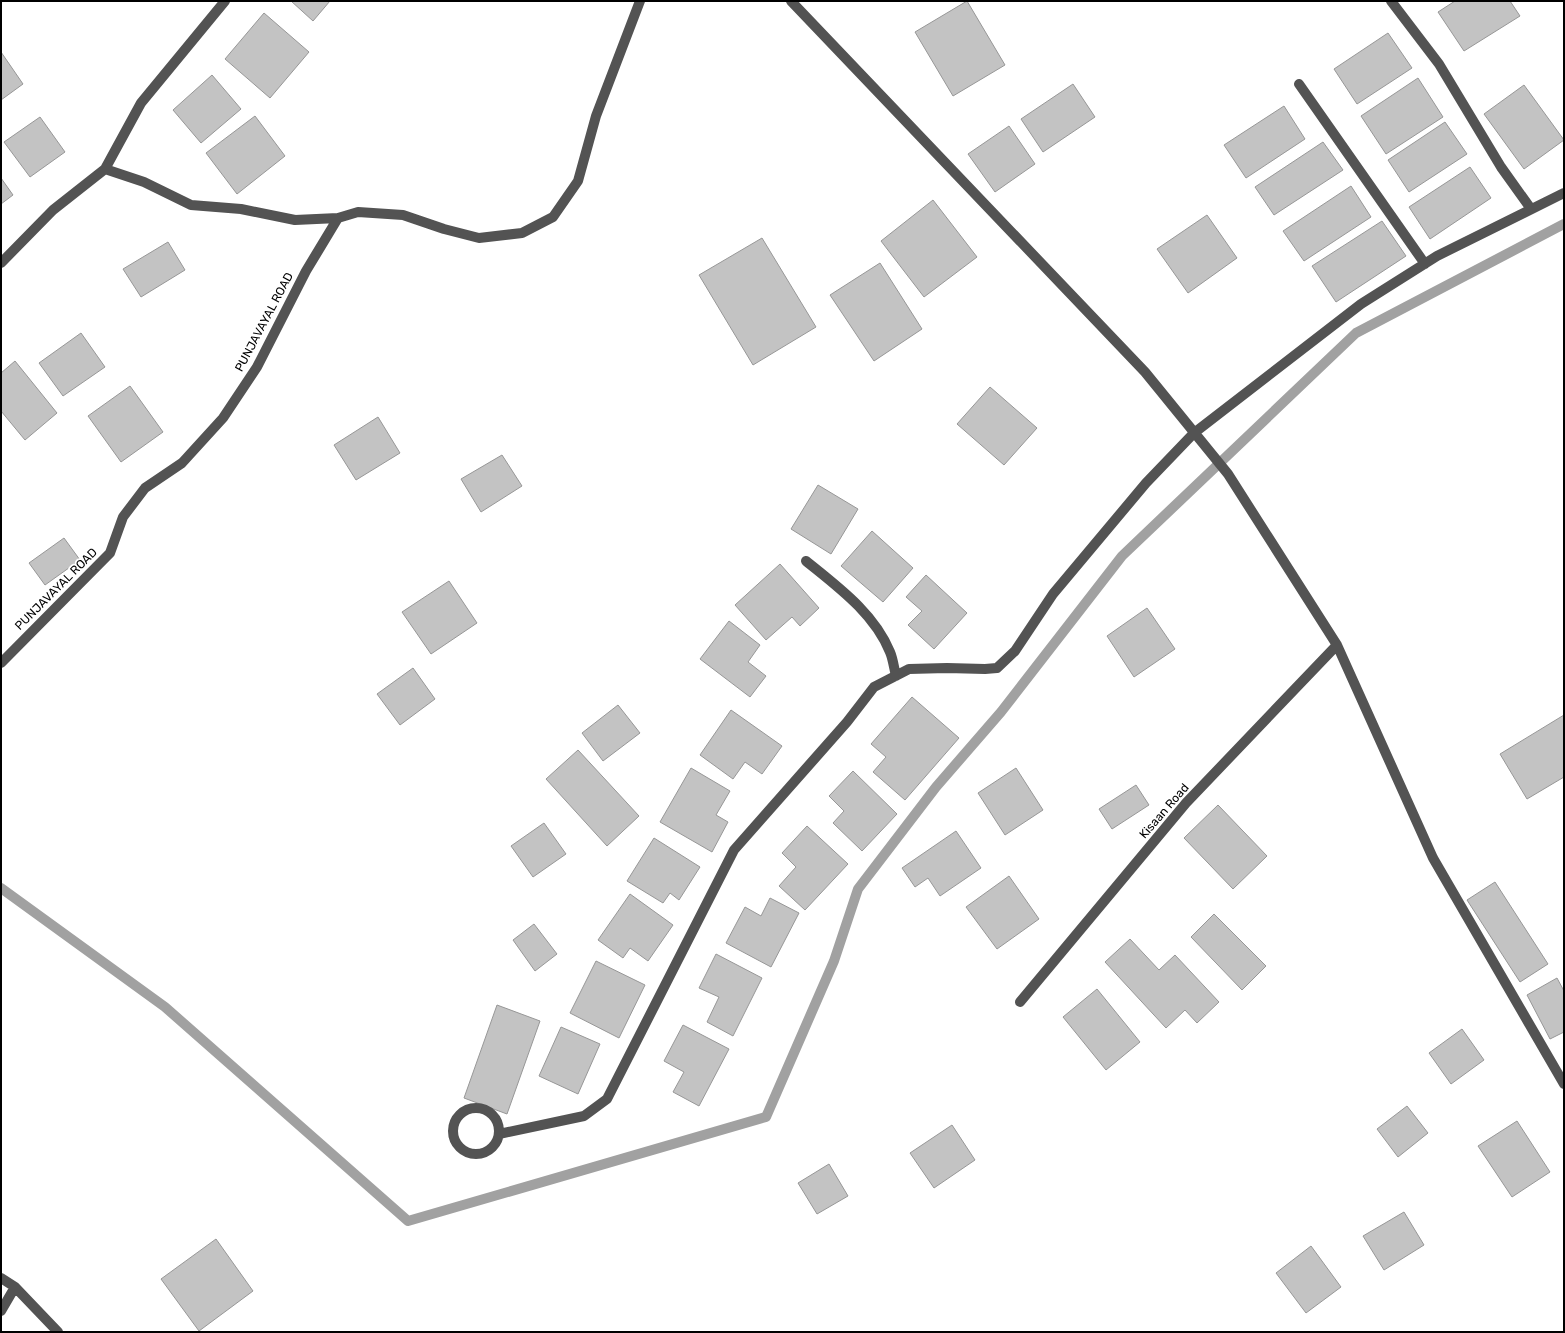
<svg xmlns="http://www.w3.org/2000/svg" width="1565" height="1333" font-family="Rubik,sans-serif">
  <rect width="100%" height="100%" fill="#fff"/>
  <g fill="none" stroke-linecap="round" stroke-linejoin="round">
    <path stroke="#a1a1a1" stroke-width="10" d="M1,888L165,1007L408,1221L766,1117L834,961L858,889L936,787L1001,712L1122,556L1356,333L1564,224"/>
  </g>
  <path fill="#c3c3c3" stroke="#979797" d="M291,1H330L313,21Z
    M967,1L1005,65L953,96L915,32Z
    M1455,1H1510L1520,16L1464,51L1438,12Z
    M264,13L309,52L270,98L225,59Z
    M1388,33L1412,68L1357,104L1334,69Z
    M1,52L23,84L1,100Z
    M212,75L241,109L201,143L173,110Z
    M1418,78L1443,117L1386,154L1361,116Z
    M1073,84L1095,117L1043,152L1021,119Z
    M1524,85L1564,140L1524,169L1484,114Z
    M1284,106L1305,139L1246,178L1224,145Z
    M255,116L285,156L237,194L206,153Z
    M40,117L65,152L30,177L4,142Z
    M1445,122L1467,154L1409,192L1388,160Z
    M1009,126L1035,164L995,192L968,154Z
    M1323,142L1343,170L1274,215L1255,187Z
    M1470,167L1491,198L1430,239L1409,207Z
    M1,178L13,195L1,204Z
    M1351,186L1371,217L1304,261L1283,231Z
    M933,200L977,257L924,297L881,241Z
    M1207,215L1237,258L1188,293L1157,249Z
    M1382,221L1406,256L1336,302L1312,266Z
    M762,238L816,327L753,365L699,275Z
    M168,242L185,270L141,297L123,269Z
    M880,263L922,329L874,361L830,295Z
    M81,333L105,367L63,396L39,363Z
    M15,361L57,413L25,440L1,411V373Z
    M130,386L163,432L121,462L88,416Z
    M990,387L1037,428L1004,465L957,424Z
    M378,417L400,453L356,480L334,445Z
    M502,455L522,486L481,512L461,479Z
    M818,485L858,509L831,554L791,529Z
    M872,531L913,568L883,602L841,566Z
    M64,538L80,560L45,585L29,563Z
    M780,564L819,608L800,626L792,617L766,640L735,605Z
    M926,575L967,613L934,649L908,625L922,611L906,597Z
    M449,581L477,623L431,654L402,612Z
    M1147,608L1175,649L1134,677L1107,636Z
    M729,621L760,645L748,662L766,676L750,697L700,659Z
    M413,668L435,699L400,725L377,694Z
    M912,697L959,738L905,800L873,772L886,757L871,744Z
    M618,705L640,733L603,761L582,733Z
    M731,710L782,746L762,774L745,762L733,779L700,755Z
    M1564,715V777L1527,799L1500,754Z
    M578,750L639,816L607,846L546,779Z
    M691,768L730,791L716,815L728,822L712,852L660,822Z
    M1016,768L1043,810L1005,835L978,793Z
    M853,771L897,814L862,851L833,823L844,811L829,796Z
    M1136,785L1149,805L1112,829L1099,809Z
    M1218,805L1267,856L1233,889L1184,838Z
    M544,823L566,854L533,877L511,846Z
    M807,826L848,864L805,910L779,886L796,867L782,853Z
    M956,831L981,868L940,896L928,878L915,887L902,868Z
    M654,838L700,867L679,900L670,893L663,903L627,881Z
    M1009,876L1039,919L997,949L966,907Z
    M1495,882L1548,964L1520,982L1467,900Z
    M630,894L673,925L648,961L630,948L623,958L598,940Z
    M770,898L799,913L771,967L726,943L745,907L761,916Z
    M1214,914L1266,966L1242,990L1191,937Z
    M534,924L557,954L535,971L513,940Z
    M1130,939L1159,970L1175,955L1219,1002L1197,1023L1185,1010L1166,1028L1105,962Z
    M716,954L762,978L733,1036L707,1022L719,997L699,988Z
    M596,961L645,985L619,1038L570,1013Z
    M1557,978L1564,991V1032L1550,1039L1527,995Z
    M1097,989L1140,1042L1106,1070L1063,1017Z
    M497,1005L540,1021L507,1114L464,1098Z
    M683,1025L729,1049L699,1106L673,1092L684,1072L664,1061Z
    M561,1027L600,1044L578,1094L539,1076Z
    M1462,1029L1484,1060L1451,1084L1429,1053Z
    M1407,1106L1428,1133L1398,1157L1377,1129Z
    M1517,1121L1550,1172L1512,1197L1478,1146Z
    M952,1125L975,1160L934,1188L910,1153Z
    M829,1164L848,1196L817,1214L798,1183Z
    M1404,1212L1424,1245L1384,1270L1363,1236Z
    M216,1239L253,1291L199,1331L161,1279Z
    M1311,1246L1341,1287L1306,1313L1276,1273Z"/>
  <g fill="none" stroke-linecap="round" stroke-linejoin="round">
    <path stroke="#535353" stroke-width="10" d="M225,1L141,103L105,169L144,182L191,205L241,209L295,220L338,218L358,212L403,215L444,229L479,238L522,233L553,217L578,181L596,116L640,1
      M791,1L1145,372L1228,474L1337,645L1433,858L1564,1084
      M1391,1L1439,64L1501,167L1531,209
      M1299,84L1425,264
      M1,263L53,210L105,169
      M806,561C838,587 874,613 890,652C893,659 894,668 896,676
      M1,663L110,553L123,517L145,488L182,463L223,418L257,367L306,271L338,218
      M1020,1002L1186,803L1337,645
      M453 1131a23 23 0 1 1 46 0a23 23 0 1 1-46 0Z
      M499,1134L584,1116L607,1099L734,850L847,722L874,687L909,669L947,668L985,669L997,668L1015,651L1053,594L1146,483L1194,433L1361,304L1437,256L1564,193
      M1,1278L15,1287L58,1332
      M1,1311L15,1287"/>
  </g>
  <g text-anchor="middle" stroke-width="3.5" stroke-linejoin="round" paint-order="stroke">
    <g font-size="12" fill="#000" stroke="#fff">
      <text transform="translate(264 322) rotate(-62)" y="4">PUNJAVAYAL ROAD</text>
      <text transform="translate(56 589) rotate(-45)" y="4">PUNJAVAYAL ROAD</text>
      <text transform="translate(1164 811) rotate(-49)" y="4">Kisaan Road</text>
    </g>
  </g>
  <rect width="1565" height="1333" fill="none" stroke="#000000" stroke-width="4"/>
</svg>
